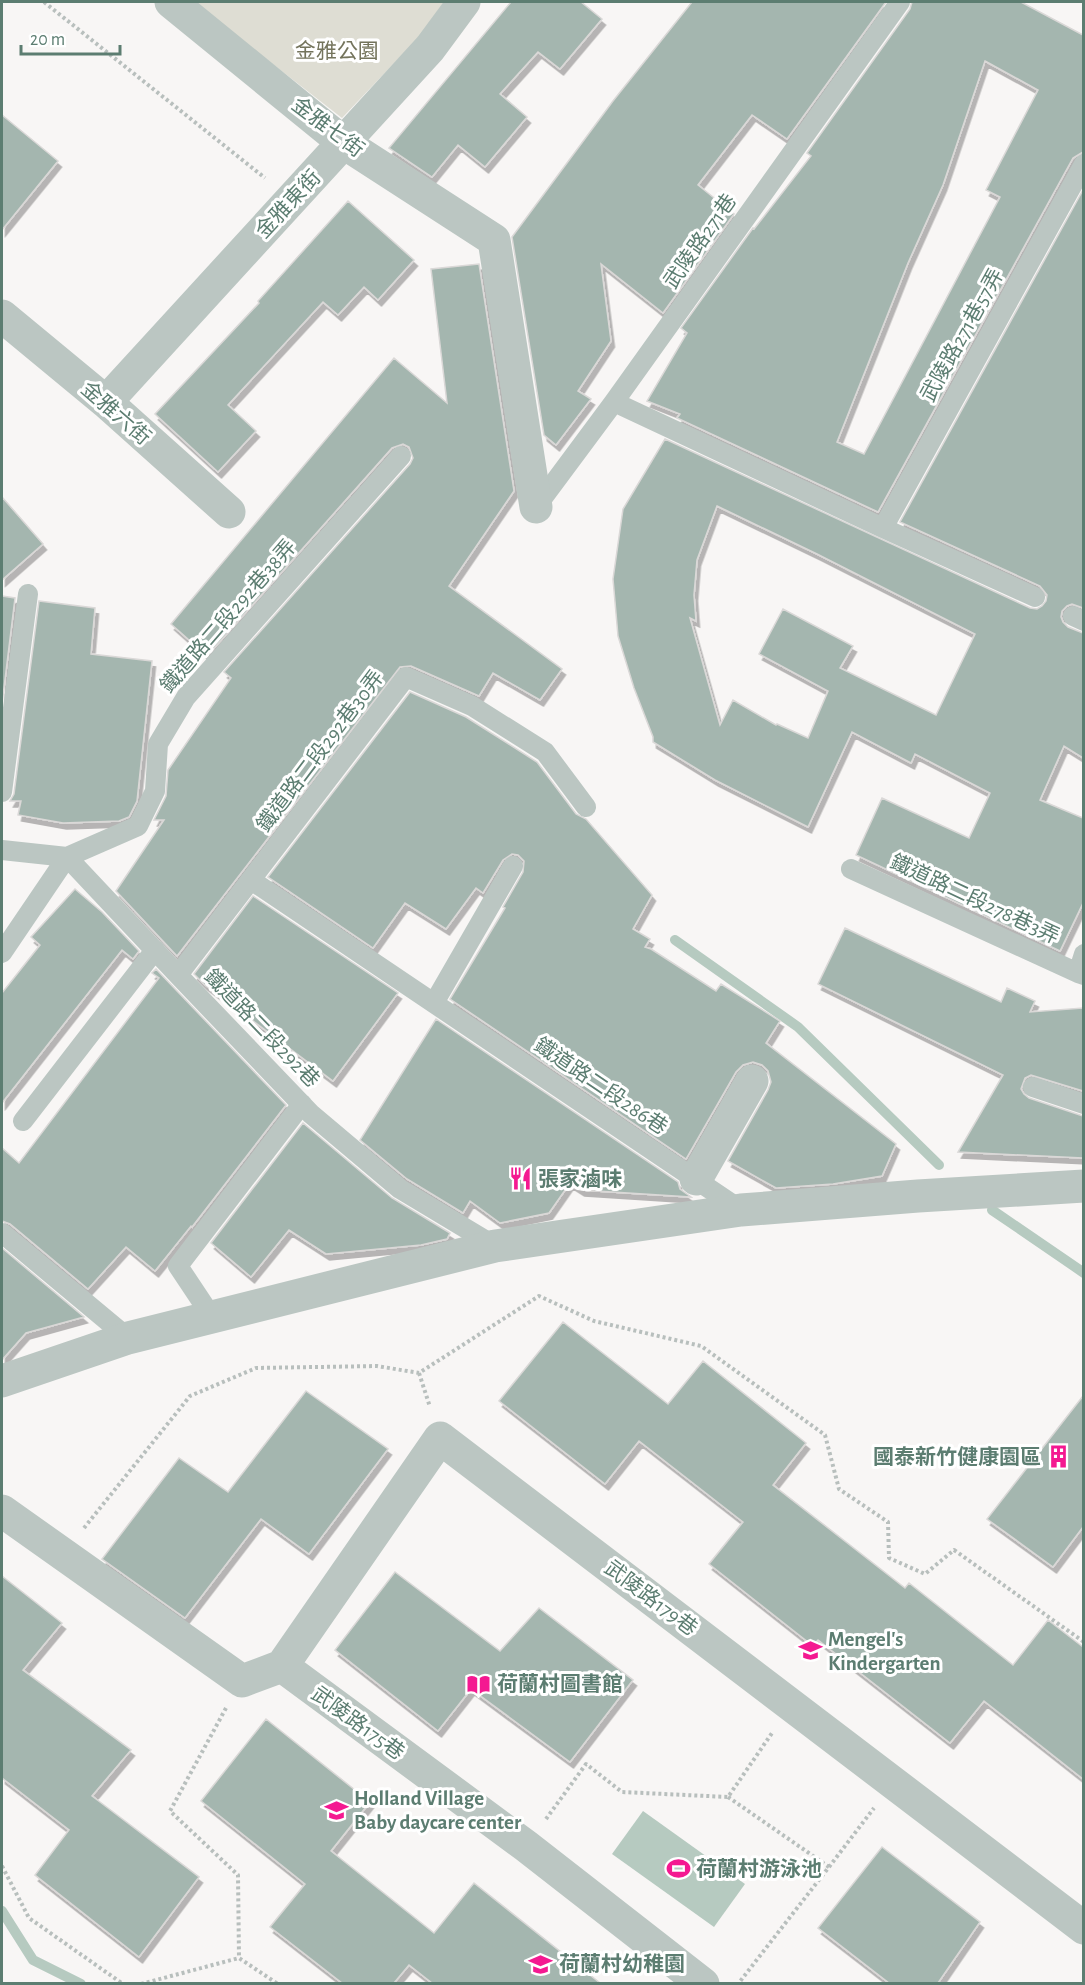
<svg xmlns="http://www.w3.org/2000/svg" width="1085" height="1985" font-family="'Alegreya Sans','Noto Sans TC',sans-serif">
  <defs>
    <filter id="shadow"><feDropShadow dx="3.5" dy="6" stdDeviation="0" flood-color="#0004"/></filter>
  </defs>
  <rect width="100%" height="100%" fill="#f8f6f5"/>
  <path fill="#deddd3" d="M193,2H444L419,37L342,118Z"/>
  <path fill="#b6cac0" d="M643,1811L745,1884L714,1927L612,1854Z"/>
  <g fill="none" stroke-linecap="round" stroke-linejoin="round">
    <path stroke="#b6cac0" stroke-width="10" d="M675,940L798,1027L939,1165
      M992,1210L1084,1273
      M2,1911L33,1960L81,1984"/>
  </g>
  <path fill="#a4b6af" stroke="#dad8d7" stroke-width="1.5" fill-rule="evenodd" filter="url(#shadow)" d="M511,2H581L602,19L560,69L538,52L500,94L527,117L485,167L458,145L432,177L389,148Z
    M692,2H886L787,139L752,115L698,185L734,214L663,313L601,264L611,341L578,391L591,399L556,445L544,435L512,237L613,101Z
    M912,2H1021L1083,35V152L1073,158L878,512L677,418L680,414L647,401L687,333L681,328L753,228L754,229L811,156L807,153L910,9ZM985,61L1038,90L986,190L1000,197L864,454L837,442L908,263L943,185Z
    M2,115L58,161L2,230Z
    M1083,190V608L1072,604L1067,606L1062,611L1061,617L1063,622L1068,627L1083,633V758L1064,746L1040,800L1083,818V903L1060,951L856,855L882,798L969,838L990,793L915,754L911,763L852,732L808,827L715,780L653,742V737L634,688L618,636L613,579L623,509L665,439L1030,608L1037,609L1042,606L1046,601L1047,595L1040,586L900,522ZM717,506L817,554L975,634L936,715L840,668L853,646L783,609L759,654L828,691L808,738L777,724L776,725L733,700L720,725L690,618L696,621L694,595L697,560Z
    M348,201L414,260L378,300L364,287L338,315L323,302L228,405L256,431L218,472L155,414L259,303L258,301Z
    M479,264L514,491L449,586L562,669L540,700L493,673L479,696L411,666L400,667L177,956L116,891L164,820H154L166,796L168,770L231,678L224,672L410,464L413,458L409,447L403,444L392,448L207,656L171,624L394,358L447,403L431,269Z
    M2,497L43,544L2,580Z
    M2,596L15,598L2,704Z
    M39,601L95,608L91,654L152,661L137,801L129,817L119,821L63,823L18,815L21,801H10L14,794Z
    M410,692L466,717L537,762L576,814L586,819L652,895L633,929L650,939L645,947L651,949L716,991L721,984L780,1021L766,1043L896,1144L882,1176L833,1184L776,1188L728,1161L768,1090L771,1082L768,1071L762,1065L753,1062L743,1065L736,1072L686,1159L450,999L505,908L503,907L523,872L524,861L518,855L512,854L503,860L483,893L476,888L446,929L405,903L373,948L268,877Z
    M75,889L102,912L139,951L133,959L122,950L2,1103V993L40,945L31,937Z
    M253,896L398,993L333,1081L204,984L194,974Z
    M845,928L1001,1002L1007,988L1035,1001L1030,1012L1083,1008V1091L1031,1075L1025,1078L1021,1089L1024,1094L1029,1098L1083,1116V1158L958,1152L1003,1075L818,984Z
    M156,969L286,1105L192,1227L191,1226L155,1271L126,1247L88,1289L10,1224L2,1221V1148L19,1163L159,978L152,973Z
    M436,1019L678,1182L680,1189L691,1197L581,1190L570,1183L549,1213L500,1223L470,1201L463,1213L407,1179L360,1140Z
    M303,1123L392,1198L450,1233L447,1239L421,1245L326,1254L289,1230L251,1277L211,1243Z
    M2,1248L84,1317L26,1333L2,1360Z
    M563,1322L668,1404L703,1361L806,1443L773,1485L905,1588L909,1583L1013,1665L1048,1620L1083,1647V1779L984,1701L950,1743L818,1640L813,1646L709,1564L743,1522L639,1441L605,1484L499,1401Z
    M306,1391L388,1449L309,1554L261,1519L185,1618L102,1559L179,1458L228,1492Z
    M1083,1396V1527L1053,1567L987,1519Z
    M395,1572L500,1651L539,1608L633,1680L570,1762L471,1689L438,1731L335,1650Z
    M2,1576L62,1623L23,1670L131,1750L92,1796L199,1877L139,1957L35,1875L69,1830L2,1778Z
    M266,1719L370,1802L331,1851L434,1933L474,1883L600,1983H432L409,1965L394,1983H342L270,1927L305,1884L201,1801Z
    M882,1847L980,1922L938,1983H889L818,1928Z"/>
  <g fill="none" stroke-linecap="round" stroke-linejoin="round">
    <path stroke="#b8bfbd" stroke-width="4" stroke-dasharray="3 3" stroke-linecap="butt" d="M44,2L265,178
      M419,1373L430,1407
      M84,1528L190,1396L256,1368L377,1366L419,1373L539,1296L594,1321L701,1346L825,1435L839,1489L888,1522L889,1558L925,1574L954,1550L1084,1642
      M226,1708L170,1811L238,1875L239,1958
      M728,1797L829,1867L738,1984
      M546,1819L586,1764L622,1792L728,1797L772,1733
      M2,1866L29,1918L123,1984
      M829,1867L874,1808
      M141,1984L239,1958L278,1984"/>
    <path stroke="#bbc6c2" stroke-width="20" d="M614,402L883,528L1035,597
      M536,507L614,402L900,2
      M883,528L1084,164
      M1073,616L1084,621
      M2,792L28,594
      M2,850L67,857L178,975L311,1114L400,1189L495,1246
      M851,869L1078,973
      M251,880L741,1210
      M2,953L67,857L138,826L155,791L158,744L186,697L401,456
      M1084,954L1078,973L1084,975
      M178,975L406,677L472,706L545,752L586,807
      M434,1003L513,866
      M1033,1087L1084,1104
      M23,1121L155,950
      M2,1233L128,1338
      M212,1317L178,1266L302,1104"/>
    <path stroke="#bbc6c2" stroke-width="33" d="M171,2L344,143L494,240L536,507
      M2,316L106,402L229,512
      M106,402L430,48L464,2
      M696,1179L752,1081
      M2,1511L242,1681L282,1666L526,1846L703,1984
      M282,1666L440,1438L1084,1928"/>
    <path stroke="#bbc6c2" stroke-width="33" d="M2,1381L128,1338L495,1246L741,1210L918,1196L1084,1186"/>
  </g>
  <defs>
    <symbol id="restaurant-bare" viewBox="-9 -9 18 18"><path d="M-5-6h1v4h1v-4h1v4h1v-4h1v5L-1.5 .5V6h-2V.5L-5-1ZM5-6V6H3V1.5H1.5Q1.5-4 5-6Z" fill="#f41991" stroke="#fff" stroke-width="2.5" paint-order="stroke"/></symbol>
    <symbol id="building-bare" viewBox="-9 -9 18 18"><path d="M-4-6H4V6H1V3H-1V6H-4ZM-2.5-4.3h1.7v1.8h-1.7ZM.8-4.3h1.7v1.8H.8ZM-2.5-1h1.7V.8h-1.7ZM.8-1h1.7V.8H.8Z" fill="#f41991" stroke="#fff" stroke-width="2.5" paint-order="stroke"/></symbol>
    <symbol id="school-bare" viewBox="-9 -9 18 18"><path d="M0-5L7-2L0 1L-7-2ZM-4 1L0 2.5L4 1V4Q0 6-4 4Z" fill="#f41991" stroke="#fff" stroke-width="2.5" paint-order="stroke"/></symbol>
    <symbol id="library-bare" viewBox="-9 -9 18 18"><path d="M-6-4Q-3-5.5-.7-3.5V5Q-3 3-6 4ZM6-4Q3-5.5 .7-3.5V5Q3 3 6 4Z" fill="#f41991" stroke="#fff" stroke-width="2.5" paint-order="stroke"/></symbol>
    <symbol id="stadium-bare" viewBox="-9 -9 18 18"><path d="M0-5a6.5 5 0 1 0 0 10a6.5 5 0 1 0 0-10ZM-3.5-1.8h7v3.6h-7Z" fill="#f41991" stroke="#fff" stroke-width="2.5" paint-order="stroke"/></symbol>
  </defs>
  <g fill-rule="evenodd">
    <use href="#restaurant-bare" x="504" y="1162" width="33" height="33"/>
    <use href="#building-bare" x="1042" y="1440" width="33" height="33"/>
    <use href="#school-bare" x="794" y="1634" width="33" height="33"/>
    <use href="#library-bare" x="462" y="1668" width="33" height="33"/>
    <use href="#school-bare" x="320" y="1794" width="33" height="33"/>
    <use href="#stadium-bare" x="662" y="1852" width="33" height="33"/>
    <use href="#school-bare" x="524" y="1948" width="33" height="33"/>
  </g>
  <g text-anchor="middle" stroke-width="6" stroke-linejoin="round" paint-order="stroke">
    <g font-size="21" fill="#74745c" stroke="#fff">
      <text x="337" y="58">金雅公園</text>
    </g>
    <g font-size="21" fill="#5c7d71" stroke="#fff">
      <text transform="translate(328 127) rotate(37)" y="7">金雅七街</text>
      <text transform="translate(288 204) rotate(-47)" y="7">金雅東街</text>
      <text transform="translate(700 241) rotate(-55)" y="7">武陵路271巷</text>
      <text transform="translate(962 335) rotate(-61)" y="7">武陵路271巷57弄</text>
      <text transform="translate(116 413) rotate(41)" y="7">金雅六街</text>
      <text transform="translate(228 616) rotate(-49)" y="7">鐵道路二段292巷38弄</text>
      <text transform="translate(320 751) rotate(-53)" y="7">鐵道路二段292巷30弄</text>
      <text transform="translate(975 899) rotate(25)" y="7">鐵道路二段278巷3弄</text>
      <text transform="translate(262 1028) rotate(46)" y="7">鐵道路二段292巷</text>
      <text transform="translate(601 1086) rotate(34)" y="7">鐵道路二段286巷</text>
      <text transform="translate(651 1598) rotate(37)" y="7">武陵路179巷</text>
      <text transform="translate(358 1723) rotate(36)" y="7">武陵路175巷</text>
    </g>
    <g font-size="21" font-weight="bold" fill="#5c7d71" stroke="#fff" text-anchor="start">
      <text x="538" y="1186">張家滷味</text>
      <text x="1041" y="1464" text-anchor="end">國泰新竹健康園區</text>
      <text x="828" y="1646">Mengel's<tspan x="828" dy="24">Kindergarten</tspan></text>
      <text x="497" y="1691">荷蘭村圖書館</text>
      <text x="354" y="1805">Holland Village<tspan x="354" dy="24">Baby daycare center</tspan></text>
      <text x="696" y="1876">荷蘭村游泳池</text>
      <text x="559" y="1971">荷蘭村幼稚園</text>
    </g>
  </g>
  <rect width="1085" height="1985" fill="none" stroke="#5c7d71" stroke-width="6"/>
  <path d="M21 45v9h99v-9" fill="none" stroke="#5c7d71" stroke-width="3"/>
  <text x="30" y="45" font-size="18" fill="#5c7d71" stroke="#ffffff" stroke-width="4.5" paint-order="stroke">20 m</text>
</svg>
